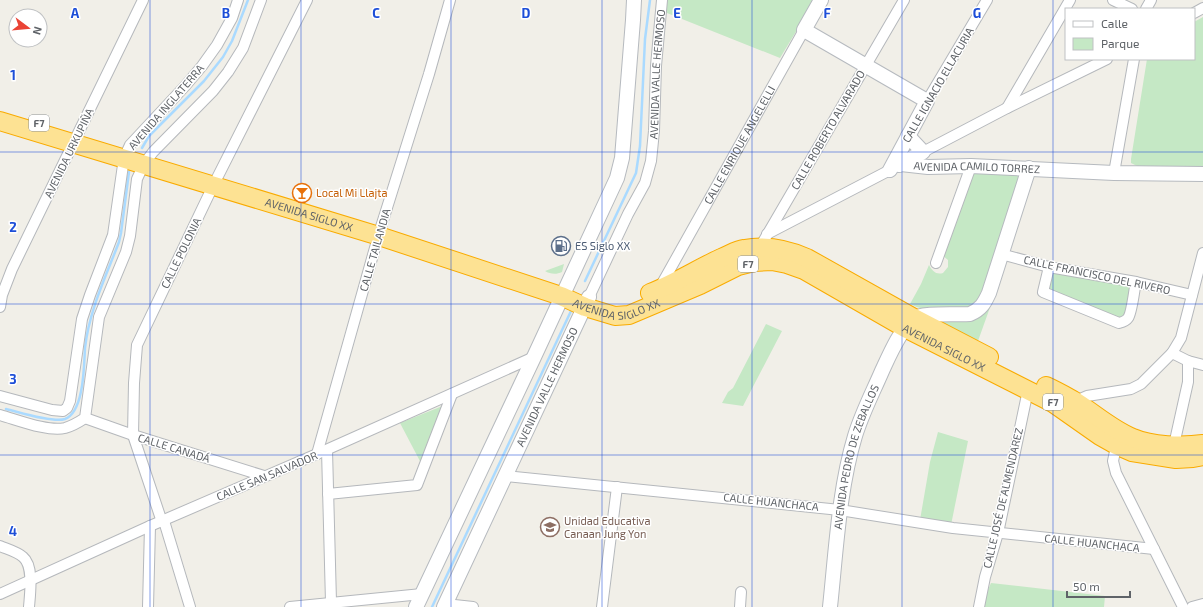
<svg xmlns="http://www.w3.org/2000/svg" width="1203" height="607" font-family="'Exo 2',sans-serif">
  <rect width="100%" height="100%" fill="#f1efe8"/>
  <path fill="#c5e8c5" d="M667,0H815L780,58L667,13Z
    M1203,17V166L1139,167L1131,163V159L1147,59H1194V22Z
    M974,173L1021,174L984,294L972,307C951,309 929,314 910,304L921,284L929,265C932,271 936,275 943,273L948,267V260L942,255Z
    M564,264L562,272C556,275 550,274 545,271Z
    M1053,271L1132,285L1127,313L1121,319L1051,293L1048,289Z
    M993,299L978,341L936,320L955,322L970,320Z
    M766,324L782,331L743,406L722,403L728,392L733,388Z
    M445,405L422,465L400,423Z
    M938,432L968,441L951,525L920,520L930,462Z
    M991,583L1105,596L1104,607H984L988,590Z"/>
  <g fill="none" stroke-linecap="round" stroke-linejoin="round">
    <path stroke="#aadaff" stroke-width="2.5" d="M142,148L149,136L204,81L223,57L232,41L248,0
      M585,281L636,173L640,146L645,39L650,0
      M6,409C19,412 53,423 65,419C84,412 84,366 85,348C89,311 106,276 119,242L121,233L129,172
      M432,607L571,311"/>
    <defs>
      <g id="street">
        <path d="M1113,0L1132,9"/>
        <path d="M1146,9L1151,0"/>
        <path d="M1194,13L1203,8"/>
        <path d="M927,101L987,0"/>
        <path d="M1007,108L1070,0"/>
        <path d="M923,152L1007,108L1107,59"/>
        <path d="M1114,173L1134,59"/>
        <path d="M767,234L890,170"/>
        <path d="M760,251V247L904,0"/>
        <path d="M1001,254L1049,267L1136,282L1192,295"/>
        <path d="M936,263L971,166"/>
        <path d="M1049,267L1043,292L1119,323C1123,322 1126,321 1128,318C1132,313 1134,290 1136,282"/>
        <path id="s1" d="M659,289L804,30"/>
        <path id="s2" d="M589,297L628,214L645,183L651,161L654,131L656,66L662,0"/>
        <path d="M0,307L2,295L12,269L143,0"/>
        <path d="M1172,353L1188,361L1203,365"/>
        <path d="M0,396L52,410L63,411L67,408L70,401L82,319L90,295L113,235L124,158L130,145L186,85L202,66L217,45L232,18L238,0"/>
        <path d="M1073,402L1087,396L1131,389L1141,384L1172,353L1181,338L1203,253"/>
        <path d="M0,415C18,420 48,432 65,428C72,426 79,422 85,418L99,317L126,252L130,236L137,179L144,164L153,152L213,91L228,72L243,48L261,0"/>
        <path d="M85,418L133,435L264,476"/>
        <path d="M1117,442L1113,461L1116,473L1183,607"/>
        <path d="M1174,445L1188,382V361"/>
        <path d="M327,450L331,602"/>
        <path d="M317,454L380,230L429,74L450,0"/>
        <path d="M505,476L840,510L953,528L1154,549"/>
        <path d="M328,494L417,485L452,394"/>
        <path d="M164,521L190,607"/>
        <path d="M162,522L133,435L134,383L137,345L213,186L307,0"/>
        <path d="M0,546C7,549 18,552 23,557C34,566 30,594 29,607"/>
        <path d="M0,594L150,526L317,454L534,357"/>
        <path d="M445,604L473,607"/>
        <path d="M148,607L150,526"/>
        <path d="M290,607L422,594"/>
        <path d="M602,607L617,487"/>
        <path d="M740,607L741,592"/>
        <path d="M979,607L985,577L998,533L1028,390"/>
        <path d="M1192,607L1203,604"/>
      </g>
      <g id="secondary">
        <path d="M821,0L804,30L927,101L890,170"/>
        <path id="s3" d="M901,164L928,167L971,166L1114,173L1203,174"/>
        <path d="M899,165L923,152L908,136"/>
        <path d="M416,607L534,357L617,178L622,158L633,20L634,0"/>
        <path id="s4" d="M444,607L589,297"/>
        <path id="s5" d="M830,607C836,551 839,489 855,436C862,413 873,392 882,371C889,356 900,330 913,319C921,312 957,315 970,314C981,309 984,304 989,293L1029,168"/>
      </g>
      <g id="highway">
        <path id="s6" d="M0,121L379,236L561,296L585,307L615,316L629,315L700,285L738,266L754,262L772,261L787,264L804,270L905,328L1053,403L1100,436L1116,445L1132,452L1176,459L1193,458L1203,456"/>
        <path d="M650,293C674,284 697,269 721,258C729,255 736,250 744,249C766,245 787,249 807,258L914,318L989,357"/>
        <path d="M1046,386C1055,390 1064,395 1073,400C1093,412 1111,429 1133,438C1151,446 1183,447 1203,444"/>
      </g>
    </defs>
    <use href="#street" stroke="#b5b8bc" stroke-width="12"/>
    <use href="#secondary" stroke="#b6babf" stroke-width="16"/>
    <use href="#highway" stroke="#f9ab00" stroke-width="20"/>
    <use href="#street" stroke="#fff" stroke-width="10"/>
    <use href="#secondary" stroke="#fff" stroke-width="14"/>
    <use href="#highway" stroke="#fde293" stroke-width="18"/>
  </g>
  <path fill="none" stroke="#1d4ed8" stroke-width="1" stroke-opacity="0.55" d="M150,0V607M301,0V607M451,0V607M602,0V607M752,0V607M902,0V607M1053,0V607M0,152H1203M0,304H1203M0,455H1203"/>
  <defs>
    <symbol id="bar-ring" viewBox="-11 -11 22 22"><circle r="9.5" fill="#fff" stroke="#e8710a" stroke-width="1.5"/><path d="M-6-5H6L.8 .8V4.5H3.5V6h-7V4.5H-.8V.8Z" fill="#e8710a"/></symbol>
    <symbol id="fuel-ring" viewBox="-11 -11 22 22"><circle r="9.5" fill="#fff" stroke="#5c6f8a" stroke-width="1.5"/><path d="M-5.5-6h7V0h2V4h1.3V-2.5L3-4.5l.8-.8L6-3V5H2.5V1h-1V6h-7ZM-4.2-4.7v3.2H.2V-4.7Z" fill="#5c6f8a"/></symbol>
    <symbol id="school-ring" viewBox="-11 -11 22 22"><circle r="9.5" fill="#fff" stroke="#8d6e63" stroke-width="1.5"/><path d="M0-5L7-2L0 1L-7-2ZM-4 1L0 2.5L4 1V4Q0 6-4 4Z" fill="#8d6e63"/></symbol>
  </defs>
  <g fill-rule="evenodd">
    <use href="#bar-ring" x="291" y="182" width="22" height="22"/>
    <use href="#fuel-ring" x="550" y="235" width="22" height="22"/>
    <use href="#school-ring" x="539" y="516" width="22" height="22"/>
  </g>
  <g text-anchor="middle" stroke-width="3" stroke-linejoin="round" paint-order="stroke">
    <g fill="#fff" stroke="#8f9295" stroke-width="1">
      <rect x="29" y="115" width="20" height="16" rx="3"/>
      <rect x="738" y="256" width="20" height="16" rx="3"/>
      <rect x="1043" y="394" width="20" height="16" rx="3"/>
    </g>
    <g font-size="10" font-weight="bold" fill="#5f6368">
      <text x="39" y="127">F7</text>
      <text x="748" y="268">F7</text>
      <text x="1053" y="406">F7</text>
    </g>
    <g font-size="11" fill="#5f6368" stroke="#fff">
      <text dy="4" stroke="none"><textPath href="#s2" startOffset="237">AVENIDA VALLE HERMOSO</textPath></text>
      <text transform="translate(938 85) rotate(-60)" y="4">CALLE IGNACIO ELLACURIA</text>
      <text transform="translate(166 107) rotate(-49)" y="4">AVENIDA INGLATERRA</text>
      <text transform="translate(828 130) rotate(-60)" y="4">CALLE ROBERTO ALVARADO</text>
      <text dy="4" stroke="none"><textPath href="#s1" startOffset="165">CALLE ENRIQUE ANGELELLI</textPath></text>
      <text transform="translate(69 153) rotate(-64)" y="4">AVENIDA URKUPIÑA</text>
      <text dy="4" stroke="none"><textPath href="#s3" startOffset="76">AVENIDA CAMILO TORREZ</textPath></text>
      <text dy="4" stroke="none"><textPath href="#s6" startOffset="323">AVENIDA SIGLO XX</textPath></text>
      <text transform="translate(375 250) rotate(-74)" y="4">CALLE TAILANDIA</text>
      <text transform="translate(181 253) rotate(-64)" y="4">CALLE POLONIA</text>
      <text transform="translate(1097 275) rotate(12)" y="4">CALLE FRANCISCO DEL RIVERO</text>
      <text dy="4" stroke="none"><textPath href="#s6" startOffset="647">AVENIDA SIGLO XX</textPath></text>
      <text dy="4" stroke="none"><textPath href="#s6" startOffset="1007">AVENIDA SIGLO XX</textPath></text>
      <text dy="4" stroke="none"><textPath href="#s4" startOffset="243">AVENIDA VALLE HERMOSO</textPath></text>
      <text transform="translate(174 448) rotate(17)" y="4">CALLE CANADÁ</text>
      <text dy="4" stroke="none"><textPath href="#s5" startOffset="153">AVENIDA PEDRO DE ZEBALLOS</textPath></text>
      <text transform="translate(267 476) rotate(-23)" y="4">CALLE SAN SALVADOR</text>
      <text transform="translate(1003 498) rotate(-77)" y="4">CALLE JOSÉ DE ALMENDAREZ</text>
      <text transform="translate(771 502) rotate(6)" y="4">CALLE HUANCHACA</text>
      <text transform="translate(1092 543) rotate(6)" y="4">CALLE HUANCHACA</text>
    </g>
    <g font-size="11" fill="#c56008" stroke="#fff" text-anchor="start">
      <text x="316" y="197">Local Mi Llajta</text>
    </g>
    <g font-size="11" fill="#4e5e75" stroke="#fff" text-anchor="start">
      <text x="575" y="250">ES Siglo XX</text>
    </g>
    <g font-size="11" fill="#785e54" stroke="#fff" text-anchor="start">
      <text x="564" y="525">Unidad Educativa<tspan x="564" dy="13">Canaan Jung Yon</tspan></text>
    </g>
  </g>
  <g font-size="13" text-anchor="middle" font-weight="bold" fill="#1d4ed8" stroke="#fff" stroke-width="3" stroke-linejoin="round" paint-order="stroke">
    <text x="75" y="18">A</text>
    <text x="226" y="18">B</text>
    <text x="376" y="18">C</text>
    <text x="526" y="18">D</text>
    <text x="677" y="18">E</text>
    <text x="827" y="18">F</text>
    <text x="977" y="18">G</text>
    <text x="13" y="80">1</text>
    <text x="13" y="232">2</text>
    <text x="13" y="384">3</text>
    <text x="13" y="536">4</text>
  </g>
  <rect x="1065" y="8" width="130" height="52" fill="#ffffff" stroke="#bfc1c3"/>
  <rect x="1073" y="21" width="20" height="6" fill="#ffffff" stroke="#bfc1c3"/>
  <text x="1101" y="28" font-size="12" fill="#5f6368">Calle</text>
  <rect x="1073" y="38" width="20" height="12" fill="#c5e8c5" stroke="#bfc1c3"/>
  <text x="1101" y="48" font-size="12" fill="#5f6368">Parque</text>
  <g transform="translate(28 28) rotate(106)"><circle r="19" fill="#ffffff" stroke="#bfc1c3"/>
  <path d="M0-3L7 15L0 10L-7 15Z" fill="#ea4335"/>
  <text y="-6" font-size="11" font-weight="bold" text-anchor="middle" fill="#5f6368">N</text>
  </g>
  <path d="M1067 591v6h63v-6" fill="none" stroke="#5f6368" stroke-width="2"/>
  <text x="1073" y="591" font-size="12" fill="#5f6368" stroke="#ffffff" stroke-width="3" paint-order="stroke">50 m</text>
</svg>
